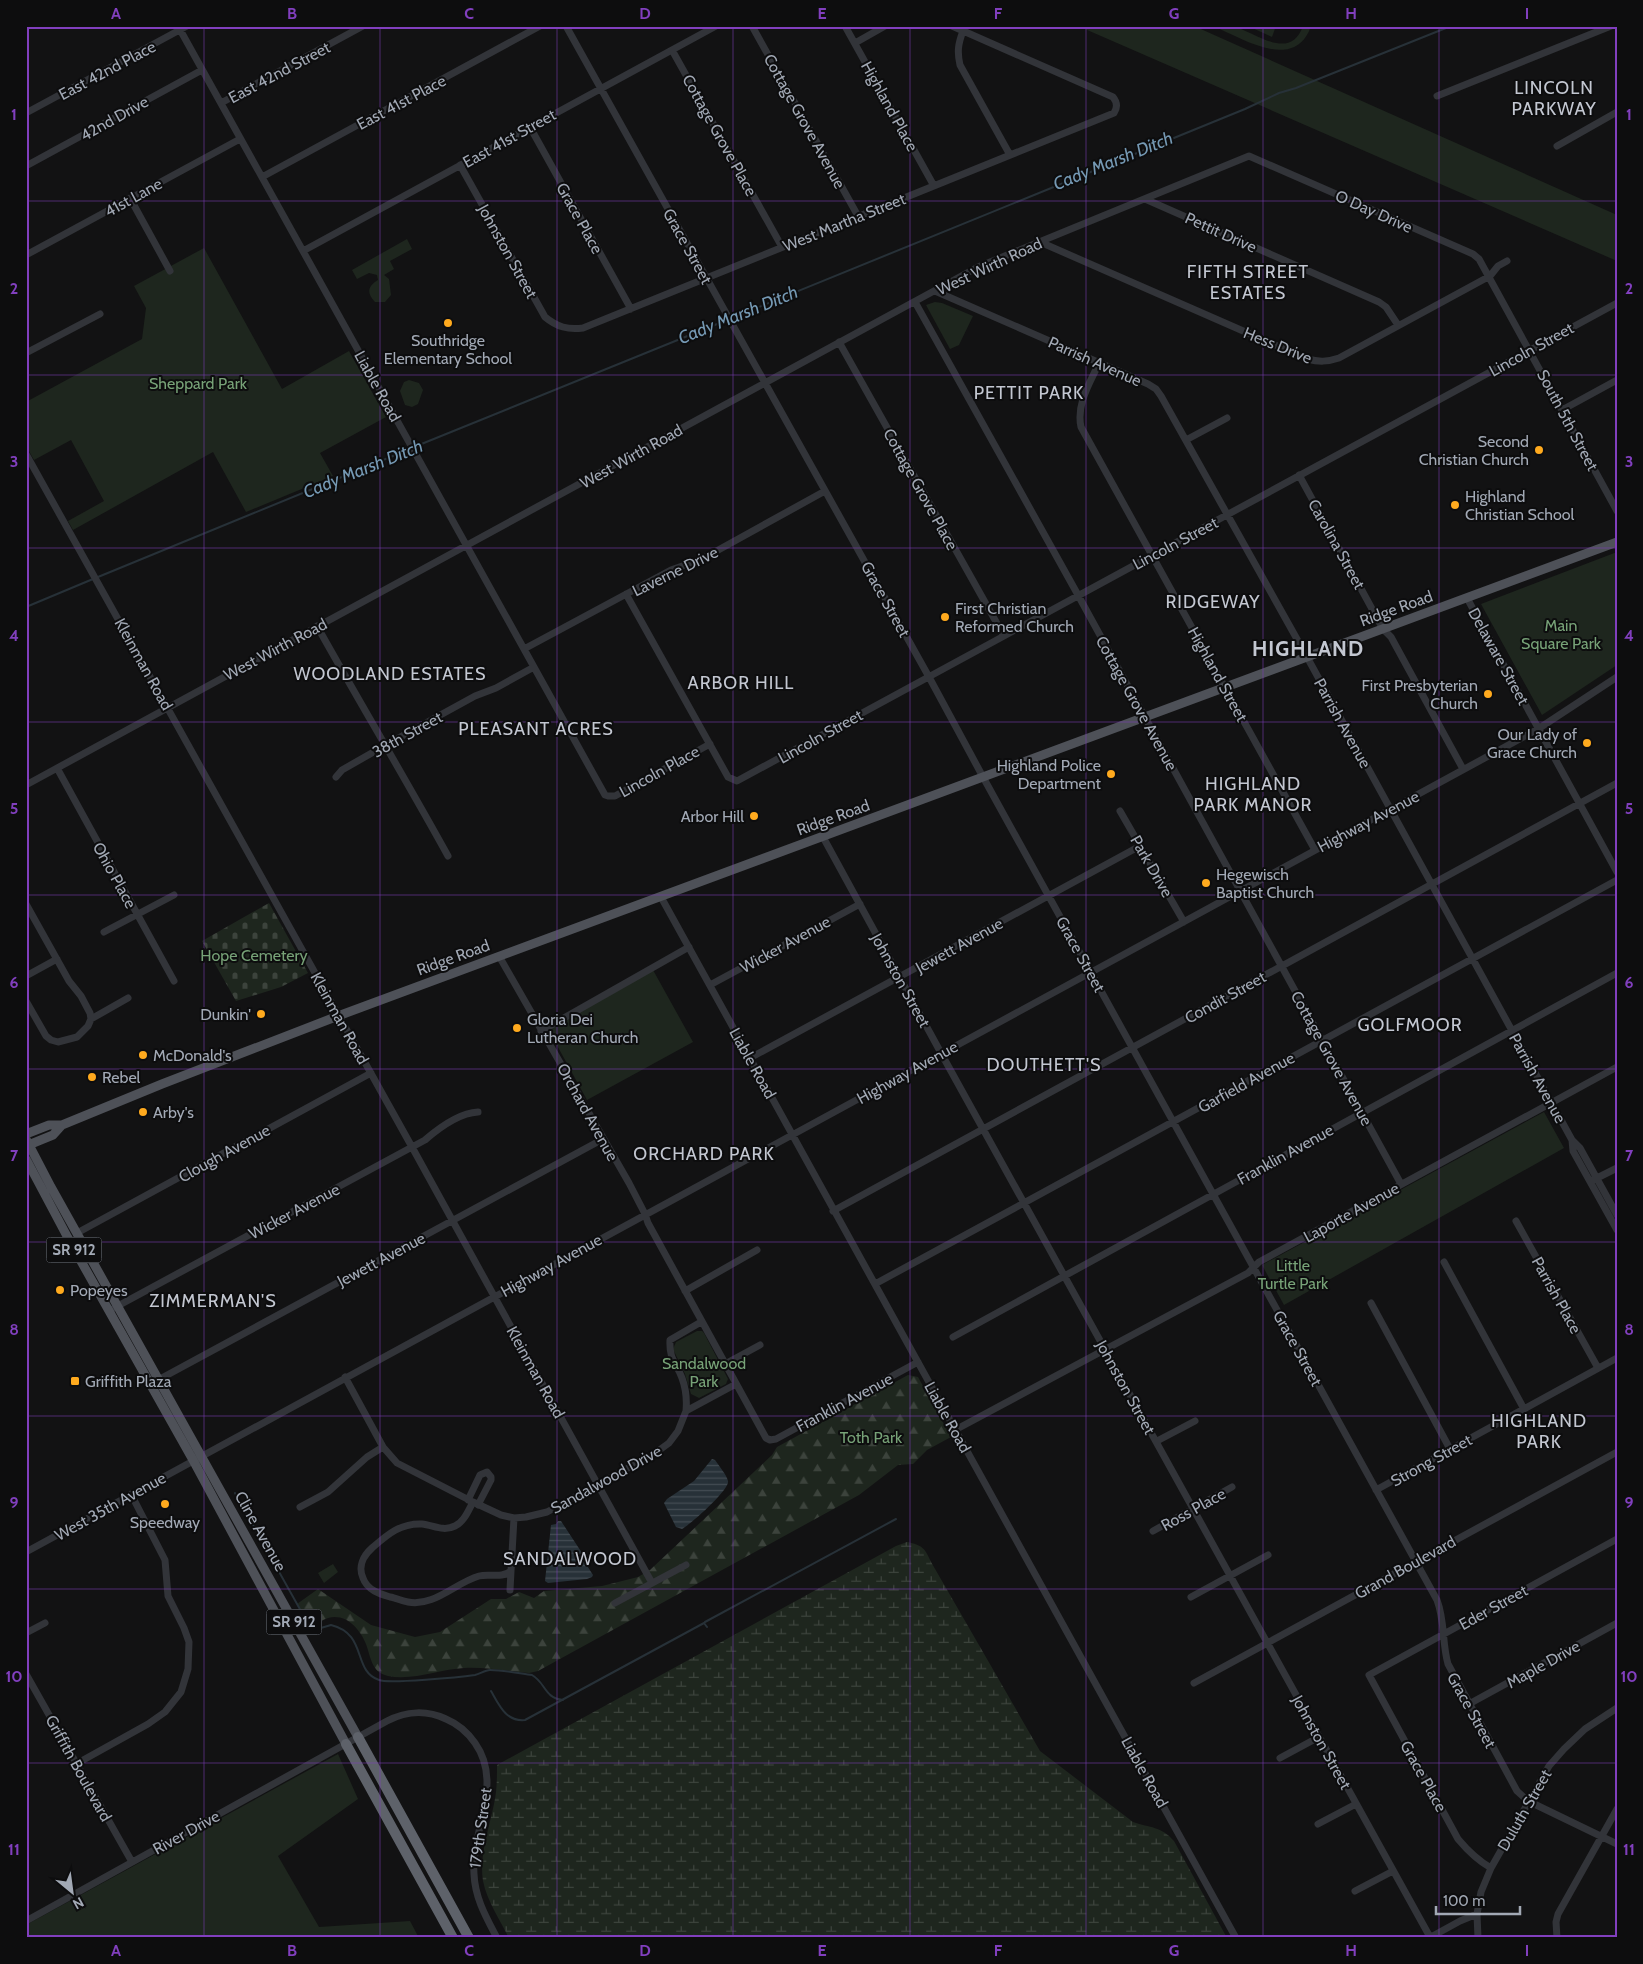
<svg xmlns="http://www.w3.org/2000/svg" width="1643" height="1964" font-family="Cabin,sans-serif">
  <defs>
    <pattern id="forest-firs" width="22" height="20" patternUnits="userSpaceOnUse" patternTransform="scale(1.25)"><rect width="22" height="20" fill="#1e261e"/><path d="M5 1l3.5 6h-7zM16 11l3.5 6h-7z" fill="#3c433c"/></pattern>
    <pattern id="wetland-marsh" width="20" height="14" patternUnits="userSpaceOnUse" patternTransform="scale(1.25)"><rect width="20" height="14" fill="#1e261e"/><path d="M1 5h8M5 5V1M11 12h8M15 12V8" fill="none" stroke="#3c433c"/></pattern>
    <pattern id="cemetery-stones" width="16" height="16" patternUnits="userSpaceOnUse" patternTransform="scale(1.25)"><rect width="16" height="16" fill="#1e261e"/><path d="M2 7V4a2 2 0 0 1 4 0v3zM10 15v-3a2 2 0 0 1 4 0v3z" fill="#3c433c"/></pattern>
    <pattern id="water-rules" width="6" height="5" patternUnits="userSpaceOnUse" patternTransform="scale(1.25)"><rect width="6" height="5" fill="#273138"/><path d="M0 2.5h6" fill="none" stroke="#434c53"/></pattern>
  </defs>
  <rect width="100%" height="100%" fill="#121213"/>
  <path fill="#1e261e" d="M1078,26H1194L1617,215V261Z
    M1213,26C1219,26 1226,25 1232,26C1254,31 1290,63 1303,26H1311C1295,73 1242,38 1213,26Z
    M1248,26H1276L1272,37Z
    M407,239L412,249L390,261L394,269L384,275L389,279L391,295L385,302H375C366,293 368,286 378,280L377,275L369,273L357,279L352,270Z
    M204,248L282,389L349,351L386,417L320,453L333,476L246,512L213,452L73,530L68,521L104,501L71,440L34,460L26,446V402L142,339L146,308L134,286Z
    M935,302L942,303L973,316L959,345L950,349L926,305Z
    M409,380L419,383L423,390L418,404L412,407L405,405L400,391L404,382Z
    M1617,552V665L1542,715L1481,604Z
    M653,970L693,1042L587,1100L548,1029Z
    M1544,1112L1564,1148L1284,1305L1262,1265Z
    M697,1331H702L704,1333L728,1379L726,1384L699,1398L691,1394L685,1374L673,1349L676,1342Z
    M333,1564L338,1572L324,1583L318,1573Z
    M338,1754L358,1799L278,1856L319,1927L410,1921L419,1938H26V1925Z"/>
  <path fill="url(#forest-firs)" d="M908,1375L918,1377L951,1437L927,1450L913,1464L898,1465L859,1495L538,1671L529,1673C508,1671 486,1667 464,1668C440,1669 413,1681 388,1676C371,1672 371,1657 366,1644C360,1629 346,1613 328,1618C322,1620 317,1624 311,1626L297,1604L318,1589L371,1625L415,1637L440,1632L491,1599H506L519,1592L534,1598L544,1591L602,1586L638,1577L650,1570L772,1455L777,1447Z"/>
  <path fill="url(#wetland-marsh)" d="M907,1542C922,1545 925,1548 931,1562L1040,1751L1133,1822C1150,1828 1161,1826 1174,1841L1227,1938H509C500,1920 487,1901 483,1881C479,1855 489,1829 494,1804C497,1791 497,1778 497,1765L896,1546Z"/>
  <path fill="url(#cemetery-stones)" d="M269,903L308,973L281,987L236,1001L202,941Z"/>
  <path fill="url(#water-rules)" d="M712,1459L715,1460C719,1466 726,1474 728,1481C730,1489 691,1524 682,1529L676,1527L664,1503L667,1499L694,1481Z
    M558,1521H561L584,1556V1561L593,1575L592,1577L587,1579L548,1583L545,1581L551,1525L556,1524Z"/>
  <g fill="none" stroke-linecap="round" stroke-linejoin="round">
    <path stroke="#273138" stroke-width="2" d="M732,318L1245,109L1279,93L1296,88L1451,26
      M414,447L727,320
      M98,577L410,449
      M26,607L93,579
      M235,1493L311,1629L314,1630L331,1625C368,1634 352,1671 379,1680C389,1684 461,1677 475,1675C480,1674 485,1670 490,1670C503,1670 518,1673 532,1675C546,1683 544,1698 563,1700
      M705,1622L896,1519
      M491,1691C499,1705 506,1722 525,1720L704,1623L707,1627"/>
    <path stroke="#323439" stroke-width="7" d="M178,26L605,795L608,796H615L710,744
      M566,26L929,677L983,777L1437,1600C1445,1621 1442,1643 1448,1664L1517,1791L1528,1801L1617,1844
      M752,26L858,216
      M845,26L934,186
      M963,31C958,44 957,52 960,65L1010,155
      M855,43L885,26
      M672,50L782,247
      M1437,96L1611,26
      M221,103L363,26
      M26,113L187,26
      M530,127L631,309
      M1557,146L1617,112
      M460,165L545,317C557,327 568,330 583,328L1114,113C1118,107 1117,102 1113,97L952,26
      M26,166L202,70
      M262,177L540,26
      M130,198L170,271
      M1145,199L1379,302L1386,307L1398,325
      M1040,242L1307,359C1319,362 1327,362 1339,358L1490,276L1498,266L1507,261
      M303,251L716,26
      M26,255L240,139
      M935,291L1148,384L1156,389L1161,396L1307,657L1572,1140L1580,1148L1617,1215
      M915,302L1078,595L1401,1184
      M839,342L1004,636
      M26,353L100,314
      M1099,363C1090,383 1076,404 1081,427L1315,850
      M1562,410L1617,380
      M1186,440L1227,418
      M26,454L412,1147L652,1583
      M1299,475L1383,629L1391,637L1463,769
      M626,594L728,777L737,781L1617,303
      M1467,598L1617,872
      M317,626C360,703 405,778 448,856
      M524,649L671,570L702,559L825,491
      M57,768L174,981
      M336,777L342,770L384,746L475,696L496,688L534,667
      M26,785L978,267L1249,156L1473,254L1479,259L1617,511
      M1120,811L1184,922
      M823,837L941,1053L1430,1937
      M661,897L1236,1938
      M26,904L69,981L81,996L90,1013L91,1019L88,1026L77,1037L58,1042L51,1040L46,1036L26,1001
      M104,932L174,895
      M499,956L629,1183L645,1214L648,1223L766,1438L770,1440L776,1439L918,1362
      M26,976L57,959
      M710,985L860,904
      M91,1019L128,998
      M541,1031L689,947
      M750,1058L1140,846
      M1572,1140L1573,1151L1617,1230
      M1593,1180L1617,1168
      M833,1211L1617,783
      M1516,1221L1598,1368
      M77,1233L371,1073
      M1444,1262L1524,1409
      M875,1284L1617,880
      M685,1291L757,1250
      M1371,1303L1450,1449
      M114,1308L425,1140C440,1127 459,1113 478,1112
      M953,1337L1617,973
      M725,1364L760,1345
      M345,1377L383,1447L397,1463L473,1502L501,1515L514,1518L526,1517L547,1512L654,1454L669,1443L678,1431L686,1411L736,1384
      M158,1380L603,1139
      M686,1411C687,1400 686,1389 682,1378C676,1362 669,1360 670,1340L701,1322
      M955,1430L1248,1273L1259,1262L1617,1067
      M1157,1441L1195,1421
      M1376,1490L1617,1358
      M468,1500L480,1475L487,1472L491,1477V1480L478,1505
      M473,1502C468,1511 464,1522 455,1526C443,1532 433,1525 422,1524C400,1523 387,1535 372,1548C363,1556 358,1567 363,1578C367,1590 380,1594 390,1597C396,1598 402,1601 408,1602C434,1607 455,1583 479,1576C490,1573 501,1579 511,1571L514,1518
      M300,1507L328,1492L367,1457L383,1447
      M1153,1531L1232,1487
      M26,1552L1538,729L1617,677
      M510,1590L511,1571
      M1191,1597L1268,1555
      M615,1603L686,1565
      M26,1633L45,1623
      M26,1674L132,1862
      M1194,1683L1617,1452
      M1469,1704L1617,1623
      M1280,1758L1319,1737
      M76,1764L148,1724L165,1712L181,1692L188,1669L189,1642L184,1628L168,1596L165,1560L131,1494
      M1318,1824L1356,1804
      M1491,1868C1477,1860 1468,1851 1458,1839L1369,1675L1617,1539
      M1355,1891L1393,1871
      M26,1921L387,1721C406,1711 427,1710 446,1719C458,1724 468,1733 475,1743C504,1784 471,1830 474,1874C475,1898 486,1917 497,1938
      M1429,1938L1460,1921L1477,1914
      M1478,1938L1477,1914L1481,1892L1491,1868L1549,1766L1564,1749L1585,1729L1617,1708
      M1557,1938L1556,1922L1558,1914L1617,1809"/>
    <path stroke="#4e5158" stroke-width="9" d="M26,1134L49,1125H62L162,1084L338,1016L1617,542
      M26,1139L51,1187L358,1737
      M26,1146L53,1135L62,1125
      M26,1159L68,1238L193,1460L346,1744"/>
    <path stroke="#5e626a" stroke-width="10" d="M358,1737L469,1938
      M346,1744L453,1938"/>
  </g>
  <path fill="none" stroke="#813fbe" stroke-width="1" stroke-opacity="0.55" d="M204,26V1938M380,26V1938M557,26V1938M733,26V1938M910,26V1938M1086,26V1938M1263,26V1938M1439,26V1938M26,201H1617M26,375H1617M26,548H1617M26,722H1617M26,895H1617M26,1069H1617M26,1242H1617M26,1416H1617M26,1589H1617M26,1763H1617"/>
  <g fill="#ffaa1e" stroke="#0d0d0e" stroke-width="2">
    <circle cx="448" cy="323" r="5"/>
    <circle cx="1539" cy="450" r="5"/>
    <circle cx="1455" cy="505" r="5"/>
    <circle cx="945" cy="617" r="5"/>
    <circle cx="1488" cy="694" r="5"/>
    <circle cx="1587" cy="743" r="5"/>
    <circle cx="1111" cy="774" r="5"/>
    <circle cx="754" cy="816" r="5"/>
    <circle cx="1206" cy="883" r="5"/>
    <circle cx="261" cy="1014" r="5"/>
    <circle cx="517" cy="1028" r="5"/>
    <circle cx="143" cy="1055" r="5"/>
    <circle cx="92" cy="1077" r="5"/>
    <circle cx="143" cy="1112" r="5"/>
    <circle cx="60" cy="1290" r="5"/>
    <rect x="70" y="1376" width="10" height="10" rx="2.5"/>
    <circle cx="165" cy="1504" r="5"/>
  </g>
  <g text-anchor="middle" stroke-width="4" stroke-linejoin="round" paint-order="stroke">
    <g fill="#0d0d0e" stroke="#757a83" stroke-width="1">
      <rect x="46.5" y="1237.5" width="55" height="25" rx="4"/>
      <rect x="266.5" y="1609.5" width="55" height="25" rx="4"/>
    </g>
    <g font-size="15" font-weight="bold" fill="#a2a9b5">
      <text x="74" y="1255">SR 912</text>
      <text x="294" y="1627">SR 912</text>
    </g>
    <g font-size="16" fill="#a2a9b5" stroke="#0d0d0e">
      <text transform="translate(107 70) rotate(-28)" y="6">East 42nd Place</text>
      <text transform="translate(279 72) rotate(-28)" y="6">East 42nd Street</text>
      <text transform="translate(401 102) rotate(-28)" y="6">East 41st Place</text>
      <text transform="translate(890 106) rotate(61)" y="6">Highland Place</text>
      <text transform="translate(114 118) rotate(-29)" y="6">42nd Drive</text>
      <text transform="translate(805 121) rotate(61)" y="6">Cottage Grove Avenue</text>
      <text transform="translate(720 135) rotate(61)" y="6">Cottage Grove Place</text>
      <text transform="translate(509 138) rotate(-29)" y="6">East 41st Street</text>
      <text transform="translate(133 197) rotate(-29)" y="6">41st Lane</text>
      <text transform="translate(1374 211) rotate(24)" y="6">O Day Drive</text>
      <text transform="translate(580 218) rotate(61)" y="6">Grace Place</text>
      <text transform="translate(844 222) rotate(-22)" y="6">West Martha Street</text>
      <text transform="translate(1221 232) rotate(24)" y="6">Pettit Drive</text>
      <text transform="translate(688 246) rotate(61)" y="6">Grace Street</text>
      <text transform="translate(508 251) rotate(61)" y="6">Johnston Street</text>
      <text transform="translate(989 266) rotate(-25)" y="6">West Wirth Road</text>
      <text transform="translate(1278 345) rotate(22)" y="6">Hess Drive</text>
      <text transform="translate(1531 349) rotate(-29)" y="6">Lincoln Street</text>
      <text transform="translate(1095 361) rotate(24)" y="6">Parrish Avenue</text>
      <text transform="translate(378 386) rotate(61)" y="6">Liable Road</text>
      <text transform="translate(1568 420) rotate(62)" y="6">South 5th Street</text>
      <text transform="translate(631 456) rotate(-29)" y="6">West Wirth Road</text>
      <text transform="translate(921 489) rotate(61)" y="6">Cottage Grove Place</text>
      <text transform="translate(1175 543) rotate(-28)" y="6">Lincoln Street</text>
      <text transform="translate(1337 544) rotate(61)" y="6">Carolina Street</text>
      <text transform="translate(675 571) rotate(-26)" y="6">Laverne Drive</text>
      <text transform="translate(886 599) rotate(61)" y="6">Grace Street</text>
      <text transform="translate(1396 608) rotate(-20)" y="6">Ridge Road</text>
      <text transform="translate(275 649) rotate(-28)" y="6">West Wirth Road</text>
      <text transform="translate(1499 656) rotate(61)" y="6">Delaware Street</text>
      <text transform="translate(144 664) rotate(61)" y="6">Kleinman Road</text>
      <text transform="translate(1218 674) rotate(61)" y="6">Highland Street</text>
      <text transform="translate(1137 703) rotate(61)" y="6">Cottage Grove Avenue</text>
      <text transform="translate(1343 723) rotate(61)" y="6">Parrish Avenue</text>
      <text transform="translate(407 734) rotate(-29)" y="6">38th Street</text>
      <text transform="translate(820 736) rotate(-29)" y="6">Lincoln Street</text>
      <text transform="translate(659 771) rotate(-29)" y="6">Lincoln Place</text>
      <text transform="translate(833 817) rotate(-20)" y="6">Ridge Road</text>
      <text transform="translate(1368 821) rotate(-28)" y="6">Highway Avenue</text>
      <text transform="translate(1152 866) rotate(60)" y="6">Park Drive</text>
      <text transform="translate(115 875) rotate(61)" y="6">Ohio Place</text>
      <text transform="translate(785 944) rotate(-29)" y="6">Wicker Avenue</text>
      <text transform="translate(959 945) rotate(-29)" y="6">Jewett Avenue</text>
      <text transform="translate(1081 954) rotate(61)" y="6">Grace Street</text>
      <text transform="translate(453 957) rotate(-20)" y="6">Ridge Road</text>
      <text transform="translate(901 980) rotate(61)" y="6">Johnston Street</text>
      <text transform="translate(1225 997) rotate(-29)" y="6">Condit Street</text>
      <text transform="translate(340 1018) rotate(61)" y="6">Kleinman Road</text>
      <text transform="translate(1332 1058) rotate(61)" y="6">Cottage Grove Avenue</text>
      <text transform="translate(753 1063) rotate(61)" y="6">Liable Road</text>
      <text transform="translate(907 1072) rotate(-29)" y="6">Highway Avenue</text>
      <text transform="translate(1538 1078) rotate(61)" y="6">Parrish Avenue</text>
      <text transform="translate(1246 1082) rotate(-29)" y="6">Garfield Avenue</text>
      <text transform="translate(588 1112) rotate(61)" y="6">Orchard Avenue</text>
      <text transform="translate(224 1153) rotate(-29)" y="6">Clough Avenue</text>
      <text transform="translate(1285 1154) rotate(-29)" y="6">Franklin Avenue</text>
      <text transform="translate(294 1211) rotate(-28)" y="6">Wicker Avenue</text>
      <text transform="translate(1351 1212) rotate(-29)" y="6">Laporte Avenue</text>
      <text transform="translate(381 1259) rotate(-28)" y="6">Jewett Avenue</text>
      <text transform="translate(551 1265) rotate(-29)" y="6">Highway Avenue</text>
      <text transform="translate(1557 1295) rotate(61)" y="6">Parrish Place</text>
      <text transform="translate(1298 1348) rotate(61)" y="6">Grace Street</text>
      <text transform="translate(536 1372) rotate(61)" y="6">Kleinman Road</text>
      <text transform="translate(1126 1387) rotate(61)" y="6">Johnston Street</text>
      <text transform="translate(844 1402) rotate(-28)" y="6">Franklin Avenue</text>
      <text transform="translate(948 1417) rotate(61)" y="6">Liable Road</text>
      <text transform="translate(1431 1460) rotate(-29)" y="6">Strong Street</text>
      <text transform="translate(606 1479) rotate(-29)" y="6">Sandalwood Drive</text>
      <text transform="translate(110 1506) rotate(-29)" y="6">West 35th Avenue</text>
      <text transform="translate(1193 1509) rotate(-29)" y="6">Ross Place</text>
      <text transform="translate(261 1531) rotate(61)" y="6">Cline Avenue</text>
      <text transform="translate(1405 1567) rotate(-29)" y="6">Grand Boulevard</text>
      <text transform="translate(1493 1607) rotate(-29)" y="6">Eder Street</text>
      <text transform="translate(1543 1664) rotate(-29)" y="6">Maple Drive</text>
      <text transform="translate(1472 1710) rotate(61)" y="6">Grace Street</text>
      <text transform="translate(1322 1742) rotate(61)" y="6">Johnston Street</text>
      <text transform="translate(79 1768) rotate(61)" y="6">Griffith Boulevard</text>
      <text transform="translate(1145 1772) rotate(61)" y="6">Liable Road</text>
      <text transform="translate(1424 1776) rotate(61)" y="6">Grace Place</text>
      <text transform="translate(1524 1810) rotate(-60)" y="6">Duluth Street</text>
      <text transform="translate(480 1828) rotate(-82)" y="6">179th Street</text>
      <text transform="translate(186 1832) rotate(-29)" y="6">River Drive</text>
    </g>
    <g font-size="16" fill="#a2a9b5" stroke="#0d0d0e" text-anchor="start">
      <text x="448" y="346" text-anchor="middle">Southridge<tspan x="448" dy="18">Elementary School</tspan></text>
      <text x="1529" y="447" text-anchor="end">Second<tspan x="1529" dy="18">Christian Church</tspan></text>
      <text x="1465" y="502">Highland<tspan x="1465" dy="18">Christian School</tspan></text>
      <text x="955" y="614">First Christian<tspan x="955" dy="18">Reformed Church</tspan></text>
      <text x="1478" y="691" text-anchor="end">First Presbyterian<tspan x="1478" dy="18">Church</tspan></text>
      <text x="1577" y="740" text-anchor="end">Our Lady of<tspan x="1577" dy="18">Grace Church</tspan></text>
      <text x="1101" y="771" text-anchor="end">Highland Police<tspan x="1101" dy="18">Department</tspan></text>
      <text x="744" y="822" text-anchor="end">Arbor Hill</text>
      <text x="1216" y="880">Hegewisch<tspan x="1216" dy="18">Baptist Church</tspan></text>
      <text x="251" y="1020" text-anchor="end">Dunkin'</text>
      <text x="527" y="1025">Gloria Dei<tspan x="527" dy="18">Lutheran Church</tspan></text>
      <text x="153" y="1061">McDonald's</text>
      <text x="102" y="1083">Rebel</text>
      <text x="153" y="1118">Arby's</text>
      <text x="70" y="1296">Popeyes</text>
      <text x="85" y="1387">Griffith Plaza</text>
      <text x="165" y="1528" text-anchor="middle">Speedway</text>
    </g>
    <g font-size="16" fill="#77a277" stroke="#0d0d0e">
      <text x="198" y="389">Sheppard Park</text>
      <text x="1561" y="631">Main<tspan x="1561" dy="18">Square Park</tspan></text>
      <text x="254" y="961">Hope Cemetery</text>
      <text x="1293" y="1271">Little<tspan x="1293" dy="18">Turtle Park</tspan></text>
      <text x="704" y="1369">Sandalwood<tspan x="704" dy="18">Park</tspan></text>
      <text x="871" y="1443">Toth Park</text>
    </g>
    <g font-size="18" letter-spacing="1" fill="#c3c7d1" stroke="#0d0d0e">
      <text x="1554" y="94">LINCOLN<tspan x="1554" dy="21">PARKWAY</tspan></text>
      <text x="1248" y="278">FIFTH STREET<tspan x="1248" dy="21">ESTATES</tspan></text>
      <text x="1029" y="399">PETTIT PARK</text>
      <text x="1213" y="608">RIDGEWAY</text>
      <text x="390" y="680">WOODLAND ESTATES</text>
      <text x="741" y="689">ARBOR HILL</text>
      <text x="536" y="735">PLEASANT ACRES</text>
      <text x="1253" y="790">HIGHLAND<tspan x="1253" dy="21">PARK MANOR</tspan></text>
      <text x="1410" y="1031">GOLFMOOR</text>
      <text x="1044" y="1071">DOUTHETT'S</text>
      <text x="704" y="1160">ORCHARD PARK</text>
      <text x="213" y="1307">ZIMMERMAN'S</text>
      <text x="1539" y="1427">HIGHLAND<tspan x="1539" dy="21">PARK</tspan></text>
      <text x="570" y="1565">SANDALWOOD</text>
    </g>
    <g font-size="18" font-style="italic" fill="#7599b4" stroke="#0d0d0e">
      <text transform="translate(1113 161) rotate(-22)" y="6">Cady Marsh Ditch</text>
      <text transform="translate(738 315) rotate(-22)" y="6">Cady Marsh Ditch</text>
      <text transform="translate(363 469) rotate(-22)" y="6">Cady Marsh Ditch</text>
    </g>
    <g font-size="21" font-weight="bold" letter-spacing="1" fill="#c3c7d1" stroke="#0d0d0e">
      <text x="1308" y="656">HIGHLAND</text>
    </g>
  </g>
  <rect width="1643" height="1964" fill="none" stroke="#0d0d0e" stroke-width="55"/>
  <g transform="translate(72 1892) rotate(151)" stroke="#0d0d0e" stroke-width="4" paint-order="stroke">
  <path d="M0-4L9 19L0 12L-9 19Z" fill="#a2a9b5"/>
  <text y="-8" font-size="14" font-weight="bold" text-anchor="middle" fill="#a2a9b5">N</text>
  </g>
  <path d="M1436 1906v8h84v-8" fill="none" stroke="#a2a9b5" stroke-width="2.5"/>
  <text x="1443" y="1906" font-size="15" fill="#a2a9b5" stroke="#0d0d0e" stroke-width="4" paint-order="stroke">100 m</text>
  <rect x="28" y="28" width="1588" height="1908" fill="none" stroke="#813fbe" stroke-width="2"/>
  <g font-size="16" text-anchor="middle" font-weight="bold" fill="#813fbe">
    <text x="116" y="19">A</text>
    <text x="292" y="19">B</text>
    <text x="469" y="19">C</text>
    <text x="645" y="19">D</text>
    <text x="822" y="19">E</text>
    <text x="998" y="19">F</text>
    <text x="1174" y="19">G</text>
    <text x="1351" y="19">H</text>
    <text x="1527" y="19">I</text>
    <text x="14" y="120">1</text>
    <text x="1629" y="120">1</text>
    <text x="14" y="294">2</text>
    <text x="1629" y="294">2</text>
    <text x="14" y="467">3</text>
    <text x="1629" y="467">3</text>
    <text x="14" y="641">4</text>
    <text x="1629" y="641">4</text>
    <text x="14" y="814">5</text>
    <text x="1629" y="814">5</text>
    <text x="14" y="988">6</text>
    <text x="1629" y="988">6</text>
    <text x="14" y="1161">7</text>
    <text x="1629" y="1161">7</text>
    <text x="14" y="1335">8</text>
    <text x="1629" y="1335">8</text>
    <text x="14" y="1508">9</text>
    <text x="1629" y="1508">9</text>
    <text x="14" y="1682">10</text>
    <text x="1629" y="1682">10</text>
    <text x="14" y="1855">11</text>
    <text x="1629" y="1855">11</text>
    <text x="116" y="1956">A</text>
    <text x="292" y="1956">B</text>
    <text x="469" y="1956">C</text>
    <text x="645" y="1956">D</text>
    <text x="822" y="1956">E</text>
    <text x="998" y="1956">F</text>
    <text x="1174" y="1956">G</text>
    <text x="1351" y="1956">H</text>
    <text x="1527" y="1956">I</text>
  </g>
</svg>
